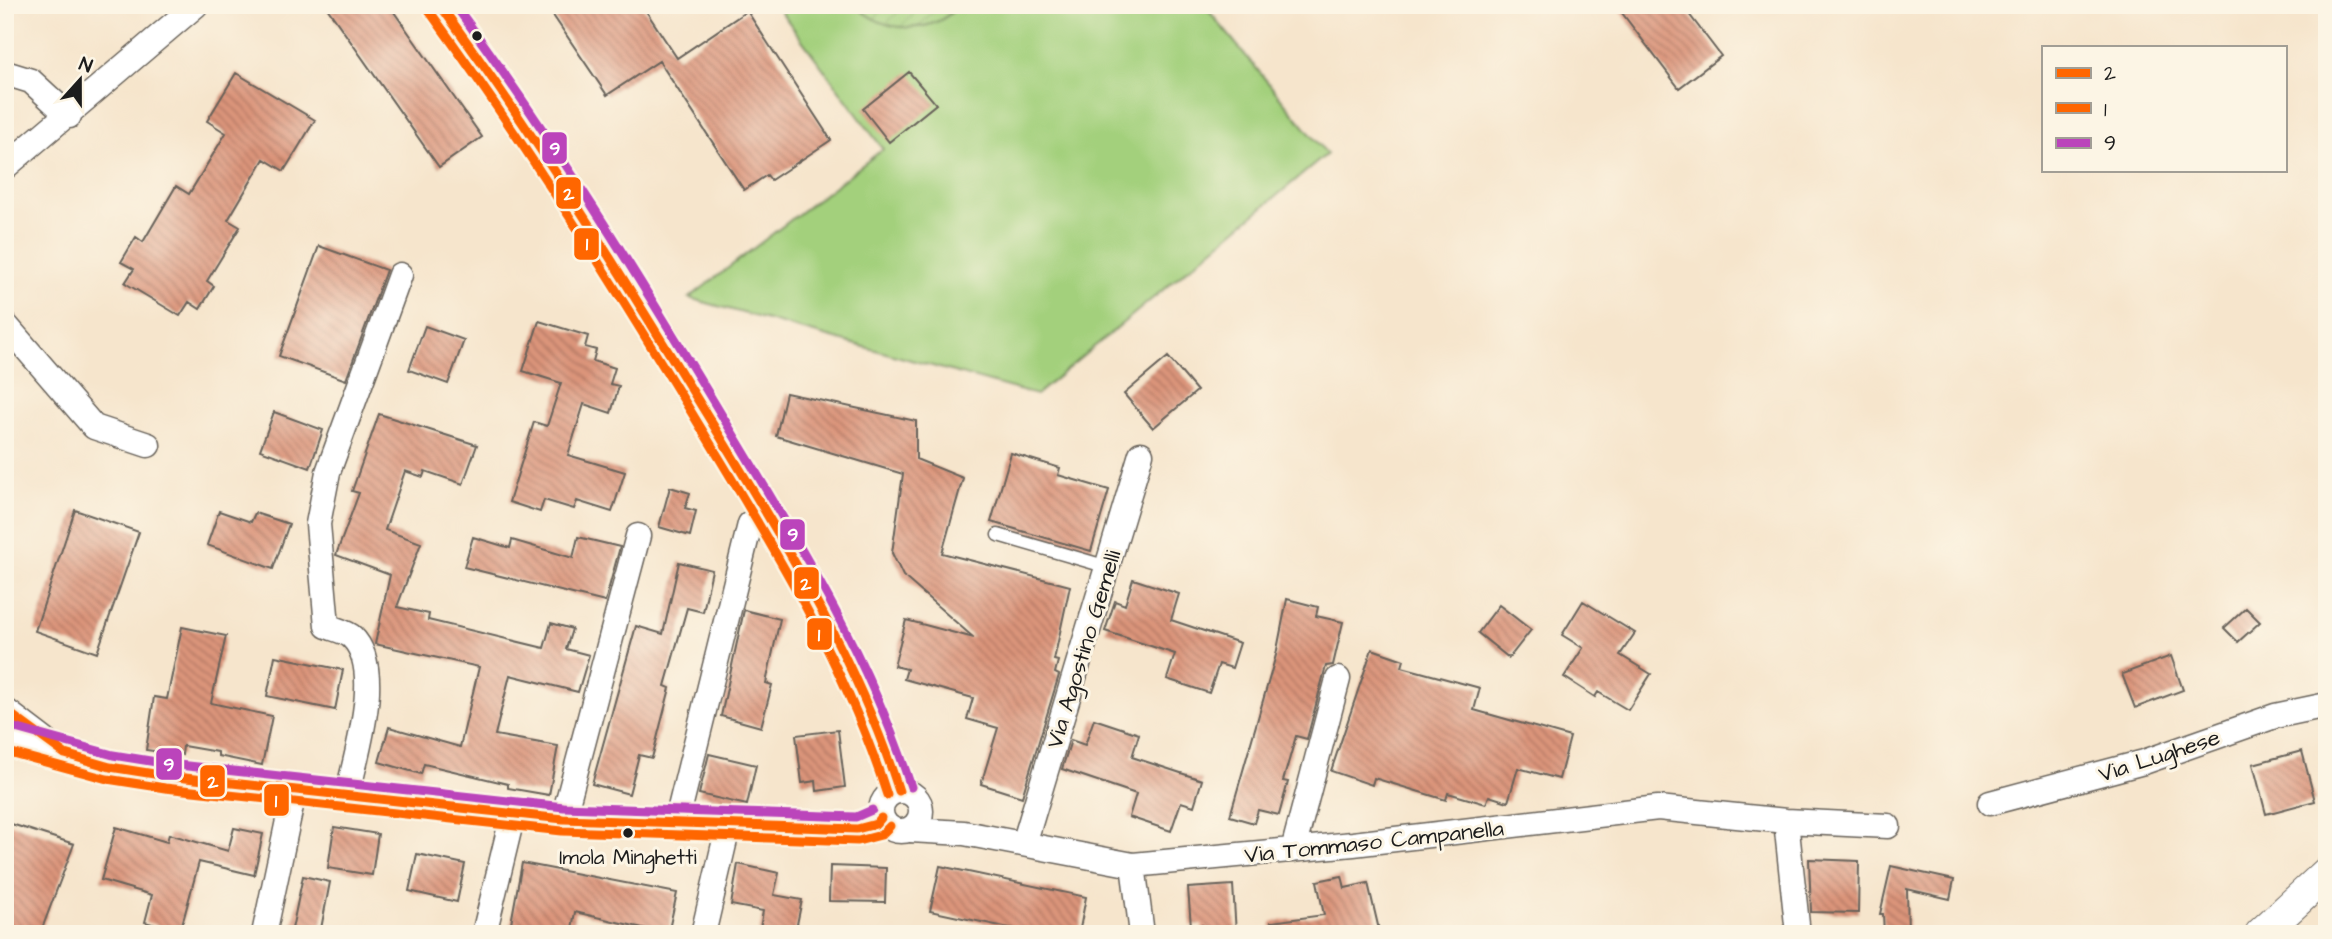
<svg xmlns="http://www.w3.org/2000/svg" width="2332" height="939" font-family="'Architects Daughter',sans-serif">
  <defs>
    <pattern id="garden-furrows" width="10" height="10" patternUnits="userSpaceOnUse" patternTransform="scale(1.75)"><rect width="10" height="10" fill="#a3d07c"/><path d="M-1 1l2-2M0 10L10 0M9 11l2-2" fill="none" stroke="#8cb26b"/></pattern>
    <pattern id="building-back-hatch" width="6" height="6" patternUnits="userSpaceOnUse" patternTransform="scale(1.75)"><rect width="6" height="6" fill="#db947a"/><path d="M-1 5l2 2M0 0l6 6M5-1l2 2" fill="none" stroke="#b17863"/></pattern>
  </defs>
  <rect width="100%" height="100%" fill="#fcf5e5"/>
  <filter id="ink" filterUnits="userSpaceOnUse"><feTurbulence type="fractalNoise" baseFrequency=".0143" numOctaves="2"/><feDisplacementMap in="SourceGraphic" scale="14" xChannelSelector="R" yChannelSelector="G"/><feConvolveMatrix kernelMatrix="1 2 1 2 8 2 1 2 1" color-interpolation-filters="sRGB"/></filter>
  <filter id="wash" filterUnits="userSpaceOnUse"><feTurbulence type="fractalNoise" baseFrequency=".00686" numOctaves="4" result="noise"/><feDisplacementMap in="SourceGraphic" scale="28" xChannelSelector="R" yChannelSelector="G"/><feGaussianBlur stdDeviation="1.57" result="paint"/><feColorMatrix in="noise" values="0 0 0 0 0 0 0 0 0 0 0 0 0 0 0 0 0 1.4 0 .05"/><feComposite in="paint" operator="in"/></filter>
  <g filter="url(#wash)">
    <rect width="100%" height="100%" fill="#f6e5cc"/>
    <path fill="#a3d07c" stroke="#60764c" stroke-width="2" d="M776,5H1204L1327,154L1036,395L689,298L883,149Z"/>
    <path fill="url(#garden-furrows)" stroke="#60764c" stroke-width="2" d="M855,5H959C931,37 883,33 855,5Z"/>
    <g id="blocks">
      <path fill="url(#building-back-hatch)" d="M325,5H389L482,137L439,167Z
        M546,5H642L677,58L747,11L831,140L771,180L767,175L744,190L659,61L607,95Z
        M1616,5H1682L1721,56L1679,88Z
        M909,72L936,104L889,142L863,109Z
        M236,73L315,120L284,171L264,159L228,220L240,227L207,281L214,286L200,309L189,302L180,316L125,283L134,269L121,262L136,237L143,242L176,186L189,194L226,133L207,121Z
        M319,246L386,270L346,380L279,356Z
        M539,321L588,336L585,347L596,350L593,361L615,368L610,384L619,386L611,413L584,404L568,455L625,472L612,512L577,501L574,509L544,500L540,512L509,502L534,422L547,426L561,383L523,371Z
        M425,326L464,340L448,384L409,370Z
        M1168,357L1197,391L1153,428L1124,394Z
        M786,393L916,421V459L963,478L942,553L1070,586L1054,660L1058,661L1055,673L1059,675L1022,797L981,784L998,728L967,719L973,698L904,679L907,669L894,666L906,620L974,638L903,576L892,553L903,474L776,436Z
        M274,412L323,430L310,468L260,450Z
        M379,414L477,445L463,484L425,471L423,477L405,471L385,530L421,543L397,607L429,614L428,620L544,648L551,623L572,629L566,649L589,655L578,692L510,675L495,735L558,746L549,795L508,788V784L424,764L421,774L379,762L389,727L460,747L479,667L375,644L390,575L336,555L359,493L352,491Z
        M1011,453L1060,468L1058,475L1109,490L1091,551L991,522Z
        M670,487L690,493L685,508L696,511L690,536L659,527Z
        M75,510L139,532L97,653L35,631Z
        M219,511L251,522L255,513L289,524L273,569L207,545Z
        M473,537L510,548L512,540L573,558L578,537L620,547L605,602L464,567Z
        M679,562L712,570L703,612L687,608L665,686L670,688L652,758L639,755L629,794L592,784L636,626L663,634Z
        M1133,579L1179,594L1171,620L1240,643L1232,668L1219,664L1209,693L1167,679L1175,654L1105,631L1115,601L1125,605Z
        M1287,599L1318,607L1316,616L1343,622L1333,665L1326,666L1307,739L1296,736L1283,781L1288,782L1279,815L1258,810L1254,823L1230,816L1276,655Z
        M1583,601L1635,633L1620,655L1651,674L1628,710L1598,692L1595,697L1564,677L1583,648L1562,635Z
        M1499,605L1531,630L1509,658L1478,633Z
        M2246,608L2260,622L2238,642L2224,628Z
        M744,610L780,619L766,683L772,685L761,727L721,716Z
        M182,627L226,636L211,703L272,716L262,765L218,756V752L183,746L182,755L146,750L154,697L167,699Z
        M1372,649L1404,660L1402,667L1480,688L1474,710L1570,737L1559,779L1518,768L1508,802L1489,796L1486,804L1448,793L1446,800L1374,778L1372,785L1331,771Z
        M275,656L343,670L335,710L267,696Z
        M2171,656L2183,690L2135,708L2122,674Z
        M1094,719L1139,734L1132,757L1202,780L1194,806L1181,802L1171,831L1129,817L1136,794L1062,769L1071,740L1085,745Z
        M838,730L845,787L817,791L816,781L802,783L796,735Z
        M2302,751L2315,801L2266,814L2253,764Z
        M709,754L756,765L747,805L699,794Z
        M5,822L74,844L40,934H23L5,927Z
        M116,827L167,842L169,834L228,851L234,828L263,834L254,875L199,862L180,932L145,922L152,895L101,880Z
        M334,827L378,834L372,875L328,868Z
        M417,854L465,864L457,902L409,891Z
        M1809,859L1859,861L1858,913L1811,912Z
        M522,863L677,893L668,934L575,912L571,934H509Z
        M738,864L779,873L774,895L802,900L795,934H759L763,911L731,905Z
        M830,866L886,868L885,902L829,901Z
        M940,866L1086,897L1079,934H1038L930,911Z
        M1891,866L1954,880L1950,899L1907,889L1908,934H1884L1883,914H1880Z
        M303,876L330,882L320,934H291Z
        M1342,876L1345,888L1368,883L1380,934H1272L1271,922L1324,915L1317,881Z
        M1233,885L1236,934H1203L1202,925L1191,926L1188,888Z"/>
    </g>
  </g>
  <g filter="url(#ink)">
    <use href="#blocks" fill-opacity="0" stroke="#68625a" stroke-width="2"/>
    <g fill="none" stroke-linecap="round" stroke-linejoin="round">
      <defs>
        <path id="service" d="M998,535L1108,567"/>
        <path id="minor" d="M440,5C541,140 629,284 715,428C786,544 862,659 899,791
          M5,73L31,81L69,116
          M5,167L196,5
          M5,324L94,427L148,445
          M5,710L47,742
          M5,738L110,767L167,776L563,819L857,829L876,824L881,818
          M881 811a20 20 0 1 1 40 0a20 20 0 1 1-40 0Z
          M347,797C355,757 385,669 352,637C347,632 334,629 327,626L318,524L328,472L400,275
          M1990,803L2144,762L2275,716L2327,705
          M563,819L638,536
          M1786,821L1798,934
          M676,824L750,524
          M910,830L964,833L1133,865L1353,844L1658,808L1786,821L1888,826
          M1024,844L1141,454
          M1293,850L1338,679
          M1133,865L1142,934
          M264,934L294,792
          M484,934L513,814
          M703,934L728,827"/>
        <path id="tertiary" d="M2261,934L2327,873"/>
      </defs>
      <use href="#service" stroke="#68625a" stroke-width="15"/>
      <use href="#minor" stroke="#68625a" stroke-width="27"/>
      <use href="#tertiary" stroke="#68625a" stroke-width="34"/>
      <use href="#service" stroke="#fff" stroke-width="12"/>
      <use href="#minor" stroke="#fff" stroke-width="24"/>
      <use href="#tertiary" stroke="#fff" stroke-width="32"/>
      <defs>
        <path id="bus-1" d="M440,5C540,141 627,284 715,428C786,545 857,659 899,791
          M5,710L65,754L110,767L167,776L563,819L857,829L876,824L881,818"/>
        <path id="bus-2" d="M430,12C529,148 617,290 704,433C775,550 845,663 887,795
          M5,751L107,779L165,788L562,831L858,841L881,835L890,826"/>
        <path id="bus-3" d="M455,5C553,138 639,278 724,419C796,539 868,654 911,787
          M8,726L113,755L169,764L564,807L856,817L872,810"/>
      </defs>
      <use href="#bus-1" stroke="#fcf5e5" stroke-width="14"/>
      <use href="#bus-2" stroke="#fcf5e5" stroke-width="14"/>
      <use href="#bus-3" stroke="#fcf5e5" stroke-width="14"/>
      <use href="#bus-1" stroke="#f60" stroke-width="9"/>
      <use href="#bus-2" stroke="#f60" stroke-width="9"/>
      <use href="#bus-3" stroke="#b4b" stroke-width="9"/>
    </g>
  </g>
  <g fill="#1c1c1c" stroke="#fcf5e5" stroke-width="2.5">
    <circle cx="477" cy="36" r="6"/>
    <circle cx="628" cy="833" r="6"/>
  </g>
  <g text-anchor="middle" stroke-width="6" stroke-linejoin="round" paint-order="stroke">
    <g font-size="21" fill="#1c1c1c" stroke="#fcf5e5">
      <text x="628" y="864">Imola Minghetti</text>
    </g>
    <g font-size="23" fill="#1c1c1c" stroke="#fcf5e5">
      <text transform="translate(1083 649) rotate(-73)" y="8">Via Agostino Gemelli</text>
      <text transform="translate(2159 755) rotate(-18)" y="8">Via Lughese</text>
      <text transform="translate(1374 841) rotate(-6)" y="8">Via Tommaso Campanella</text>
    </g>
  </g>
  <g stroke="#fcf5e5" stroke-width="2.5">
    <rect x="541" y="131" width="27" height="34" rx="7" fill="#b4b"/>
    <rect x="555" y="176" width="27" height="34" rx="7" fill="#f60"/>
    <rect x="573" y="227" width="27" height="34" rx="7" fill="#f60"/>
    <rect x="779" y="518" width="27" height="33" rx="7" fill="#b4b"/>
    <rect x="793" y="566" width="27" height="34" rx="7" fill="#f60"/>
    <rect x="806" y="617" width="27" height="34" rx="7" fill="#f60"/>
    <rect x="155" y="747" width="28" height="34" rx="7" fill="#b4b"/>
    <rect x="199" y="764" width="27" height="34" rx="7" fill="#f60"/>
    <rect x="263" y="783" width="27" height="34" rx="7" fill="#f60"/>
  </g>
  <g font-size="19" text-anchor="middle" font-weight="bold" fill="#fff">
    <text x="555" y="155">9</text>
    <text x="569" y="200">2</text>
    <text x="587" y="250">1</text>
    <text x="793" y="541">9</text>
    <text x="806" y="590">2</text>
    <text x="819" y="641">1</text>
    <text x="169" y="771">9</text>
    <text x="213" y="788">2</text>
    <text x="276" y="807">1</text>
  </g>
  <rect width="2332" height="939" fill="none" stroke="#fcf5e5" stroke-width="28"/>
  <rect x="2042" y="46" width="245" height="126" fill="#fcf5e5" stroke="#a29e95" stroke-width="2"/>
  <rect x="2056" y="68" width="35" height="10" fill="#ff6600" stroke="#a29e95" stroke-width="2"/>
  <text x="2104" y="80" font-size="21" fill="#1c1c1c">2</text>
  <rect x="2056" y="103" width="35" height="10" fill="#ff6600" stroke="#a29e95" stroke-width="2"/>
  <text x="2104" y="116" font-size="21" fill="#1c1c1c">1</text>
  <rect x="2056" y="138" width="35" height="10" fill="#bb44bb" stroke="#a29e95" stroke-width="2"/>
  <text x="2104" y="150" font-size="21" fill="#1c1c1c">9</text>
  <g transform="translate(80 80) rotate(21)" stroke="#fcf5e5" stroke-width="5" paint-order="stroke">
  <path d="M0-5L12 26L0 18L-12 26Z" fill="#1c1c1c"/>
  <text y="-10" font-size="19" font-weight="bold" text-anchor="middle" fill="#1c1c1c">N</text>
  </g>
</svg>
